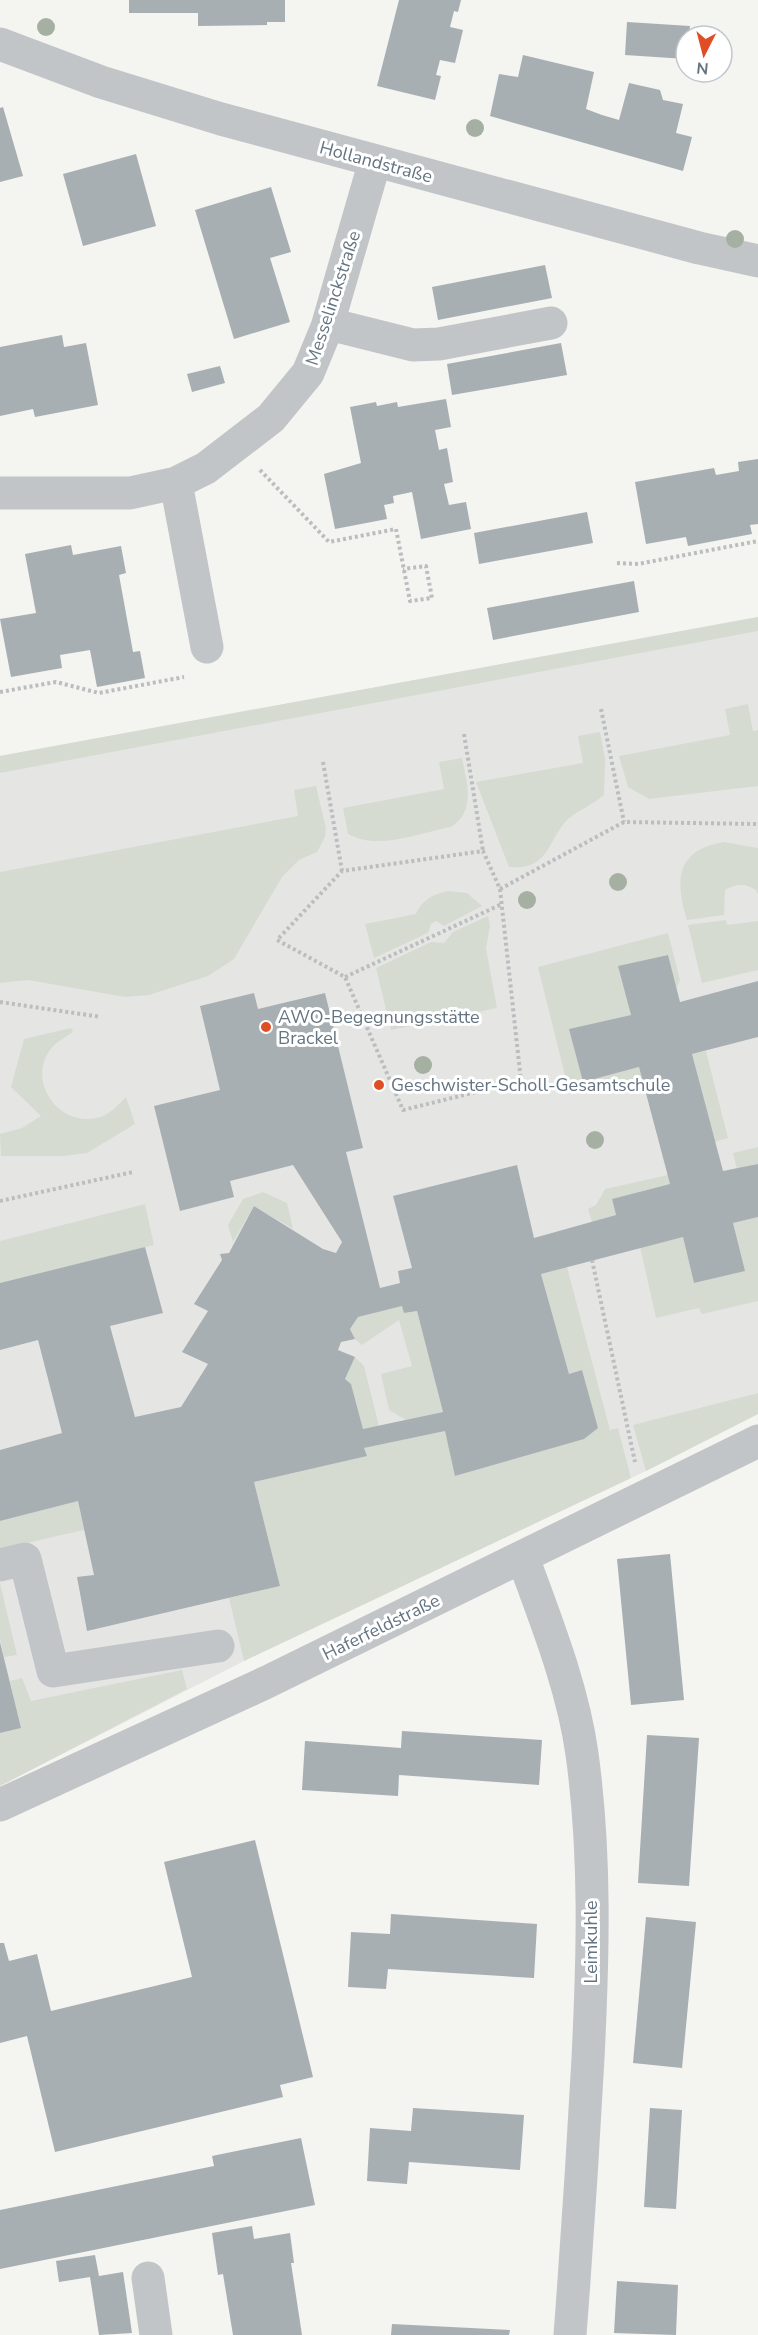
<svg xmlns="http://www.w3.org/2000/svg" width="758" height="2335" font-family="'Nunito Sans',sans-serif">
  <rect width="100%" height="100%" fill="#f4f4f0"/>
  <path fill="#e5e6e4" d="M758,617V1414L646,1471L244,1661L0,1786V756Z"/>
  <path fill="#d5dbd1" d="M758,617V631L0,773V756Z
    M748,704L753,731L758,730V786L649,799L628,787L619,756L730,735L725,709Z
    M600,732L605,759L604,795C594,804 573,813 566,821C546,845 548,870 509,867L476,782L583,763L578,736Z
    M462,758C467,782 476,812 451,827C419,833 378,851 348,834L343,808L444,789L439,762Z
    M316,786L326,828L325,837L317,852L299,860L282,877L234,959L208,976L149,995L125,997L28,980L0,983V872L298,816L294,790Z
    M724,842L758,848V894L756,890C744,883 737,884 725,890L724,915L687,920C674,878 677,850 724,842Z
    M449,891L467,893L482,906L444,926L436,921L431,924L428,933L374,958L365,924L416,914C423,899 433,894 449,891Z
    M488,916L490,926L486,948L497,1008L391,1030L376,968L431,942L444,943L453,932Z
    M726,920L727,925L758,921V970L702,983L688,925Z
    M668,933L680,980L676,989L668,955L619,966L631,1015L570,1029L583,1082L639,1067L642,1077L575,1092L568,1088L538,967Z
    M71,1028L73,1032C64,1038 54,1043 48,1053C29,1085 60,1126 96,1118C109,1116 117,1106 126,1097L135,1124L87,1153L64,1156H1L0,1134L22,1128L41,1116L11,1087L24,1039Z
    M706,1051L728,1138L714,1142L692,1054Z
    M758,1147V1164L737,1169L733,1153Z
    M668,1175L670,1184L612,1199L616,1215L592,1222L588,1209L596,1205L605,1189Z
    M263,1192L287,1203L293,1229L254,1206L233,1242L228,1225L243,1199Z
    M145,1204L154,1245L0,1283V1241Z
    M758,1217V1301L702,1314L699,1308L656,1318L640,1247L683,1237L694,1283L744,1271L733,1223Z
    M567,1267L610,1430L618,1428L631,1478L244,1661L229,1598L280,1586L254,1482L366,1456L364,1448L445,1431L456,1476L583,1439L597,1428L582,1370L569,1374L541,1274Z
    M402,1306L405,1313L417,1311L443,1412L406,1420L389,1410L381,1374L412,1366L399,1320L362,1345L355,1339L350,1329L358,1317Z
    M355,1357L364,1366L379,1426L363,1429L351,1384L345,1379Z
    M758,1393V1414L646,1471L633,1425Z
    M78,1501L84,1530L0,1549V1521Z
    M0,1583L17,1655L4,1657L0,1638Z
    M182,1670L187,1689L0,1786V1733L20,1728L10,1681L22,1678L31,1701Z"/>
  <path fill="#a7afb3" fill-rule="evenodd" d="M129,0H285V22H267V25L198,26V13H129Z
    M399,0H461L458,12L454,11L450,27L463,30L455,63L440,60L436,75L441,76L435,100L377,86Z
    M627,22L690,26L689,36H686V59L625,55Z
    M523,55L594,72L586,109L602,115L619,120L629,83L660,90L663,100L683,104L676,133L692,137L683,171L490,116L499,74L518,77Z
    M3,107L23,176L0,182V108Z
    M136,154L156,226L83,246L63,174Z
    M271,187L291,252L270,258L290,322L234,339L195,210Z
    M545,265L552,298L438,320L432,287Z
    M62,335L64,347L86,343L98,405L35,417L33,409L0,416V347Z
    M561,343L567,375L452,395L447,364Z
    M220,366L225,383L192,392L187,374Z
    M446,399L451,427L435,430L439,450L447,448L453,482L444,484L449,505L466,502L471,529L421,539L412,492L393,496L394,503L384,505L387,519L335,529L324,474L361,463L350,407L376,402L377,406L397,402L398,407Z
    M758,459V524L750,525L752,534L688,546L686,537L646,544L635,482L714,468L716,475L739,471L738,462Z
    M587,512L593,543L479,564L474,533Z
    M71,545L73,555L121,546L126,573L119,575L133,652L140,651L145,678L97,687L90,650L60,655L62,668L11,677L0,619L36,613L25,554Z
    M634,581L639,612L493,640L487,608Z
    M668,955L680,1002L758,981V1037L692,1054L723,1171L758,1164V1217L733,1223L745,1271L694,1283L683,1237L541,1274L569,1374L582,1370L598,1428L584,1439L455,1476L445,1431L364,1448L367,1456L254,1482L280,1586L87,1631L77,1577L94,1575L78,1501L0,1521V1450L62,1433L38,1340L0,1350V1283L145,1247L163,1313L110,1326L135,1417L181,1407L208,1364L182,1352L208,1311L194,1304L222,1260L220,1254L229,1253L254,1206L323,1249L336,1253L342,1242L293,1165L230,1181L234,1197L180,1211L154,1106L220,1090L200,1006L254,993L258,1009L325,993L363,1148L346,1152L380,1288L400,1283L398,1271L412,1268L393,1196L517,1165L534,1238L616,1215L612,1199L670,1184L639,1067L583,1082L569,1029L631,1015L618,966ZM402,1306L404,1313L417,1311L443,1412L363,1429L351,1384L345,1379L355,1357L338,1350L341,1342L355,1339L350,1329L358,1317Z
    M670,1554L684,1700L631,1705L617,1559Z
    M0,1642L21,1728L0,1733Z
    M402,1731L542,1740L539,1785L399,1775L398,1796L302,1790L305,1741L401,1748Z
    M647,1735L699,1738L689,1886L638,1883Z
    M255,1840L313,2077L280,2085L283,2097L55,2152L27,2036L0,2043V1943H4L9,1961L37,1954L51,2011L192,1977L164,1862Z
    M391,1914L537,1924L534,1978L388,1969L386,1989L348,1987L351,1932L390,1934Z
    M646,1917L696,1922L682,2068L633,2063Z
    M413,2108L524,2115L520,2170L409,2162L407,2184L367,2181L370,2128L411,2131Z
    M650,2108L682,2110L676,2209L644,2207Z
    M301,2138L315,2205L0,2269V2210L214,2166L212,2156Z
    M252,2226L254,2239L290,2233L294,2263H291L302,2335H233L223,2274L218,2275L212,2233Z
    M95,2255L99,2276L123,2272L132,2333L99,2335L90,2277L59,2282L56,2261Z
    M617,2281L678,2285L676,2335L614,2333Z
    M392,2324L510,2330L509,2335H391Z"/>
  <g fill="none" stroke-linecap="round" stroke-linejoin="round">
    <path stroke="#bbbdbf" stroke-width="4" stroke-dasharray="3 3" stroke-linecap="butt" d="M260,470L329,542L396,529L410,601L432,598L426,566L403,569
      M617,563L638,564L758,541
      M0,692L56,682L99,693L184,677
      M601,709L624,822
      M464,734L483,851
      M323,762L342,871
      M500,889L521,1081L403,1110L345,977L277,940L342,871L483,851L500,889L624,822L758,824
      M345,977L502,904
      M0,1002L101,1017
      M0,1201L133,1172
      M592,1260L635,1462"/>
    <path stroke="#c2c5c8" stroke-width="33" d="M0,44L101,82L221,119L699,248L758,261
      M329,324L413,345L439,344L551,323
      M176,483L207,647
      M0,493H130L176,483L206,468L271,418L308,373L327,327L375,161
      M523,1558C546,1621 573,1688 582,1754C596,1855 593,1957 588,2058C583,2151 577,2243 570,2335
      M0,1565L25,1559L53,1671L218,1646
      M0,1805L267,1682L758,1441
      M148,2278L156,2335"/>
  </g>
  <g fill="#a6b0a2">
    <circle cx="46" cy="27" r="9"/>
    <circle cx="475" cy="128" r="9"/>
    <circle cx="735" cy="239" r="9"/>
    <circle cx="618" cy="882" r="9"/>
    <circle cx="527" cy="900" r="9"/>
    <circle cx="423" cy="1065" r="9"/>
    <circle cx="595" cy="1140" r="9"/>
  </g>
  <g fill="#df4e25" stroke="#fff" stroke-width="2">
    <circle cx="266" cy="1027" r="6"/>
    <circle cx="379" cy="1085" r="6"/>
  </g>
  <g text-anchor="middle" stroke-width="6" stroke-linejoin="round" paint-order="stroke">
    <g font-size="18" fill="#647481" stroke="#fff">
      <text transform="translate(376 162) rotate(15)" y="6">Hollandstraße</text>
      <text transform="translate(333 298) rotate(-72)" y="6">Messelinckstraße</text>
      <text transform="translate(381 1627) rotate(-26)" y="6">Haferfeldstraße</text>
      <text transform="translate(591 1942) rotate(-90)" y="6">Leimkuhle</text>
    </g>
    <g font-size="18" fill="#647481" stroke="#fff" text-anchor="start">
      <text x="278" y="1023">AWO-Begegnungsstätte<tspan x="278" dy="21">Brackel</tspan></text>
      <text x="391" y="1091">Geschwister-Scholl-Gesamtschule</text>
    </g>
  </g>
  <g transform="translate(704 54) rotate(186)"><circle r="28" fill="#ffffff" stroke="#c1c7cd" stroke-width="1.5"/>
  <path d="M0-4.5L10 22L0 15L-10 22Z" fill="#df4e25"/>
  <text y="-9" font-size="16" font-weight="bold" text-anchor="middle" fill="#647481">N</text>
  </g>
</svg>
